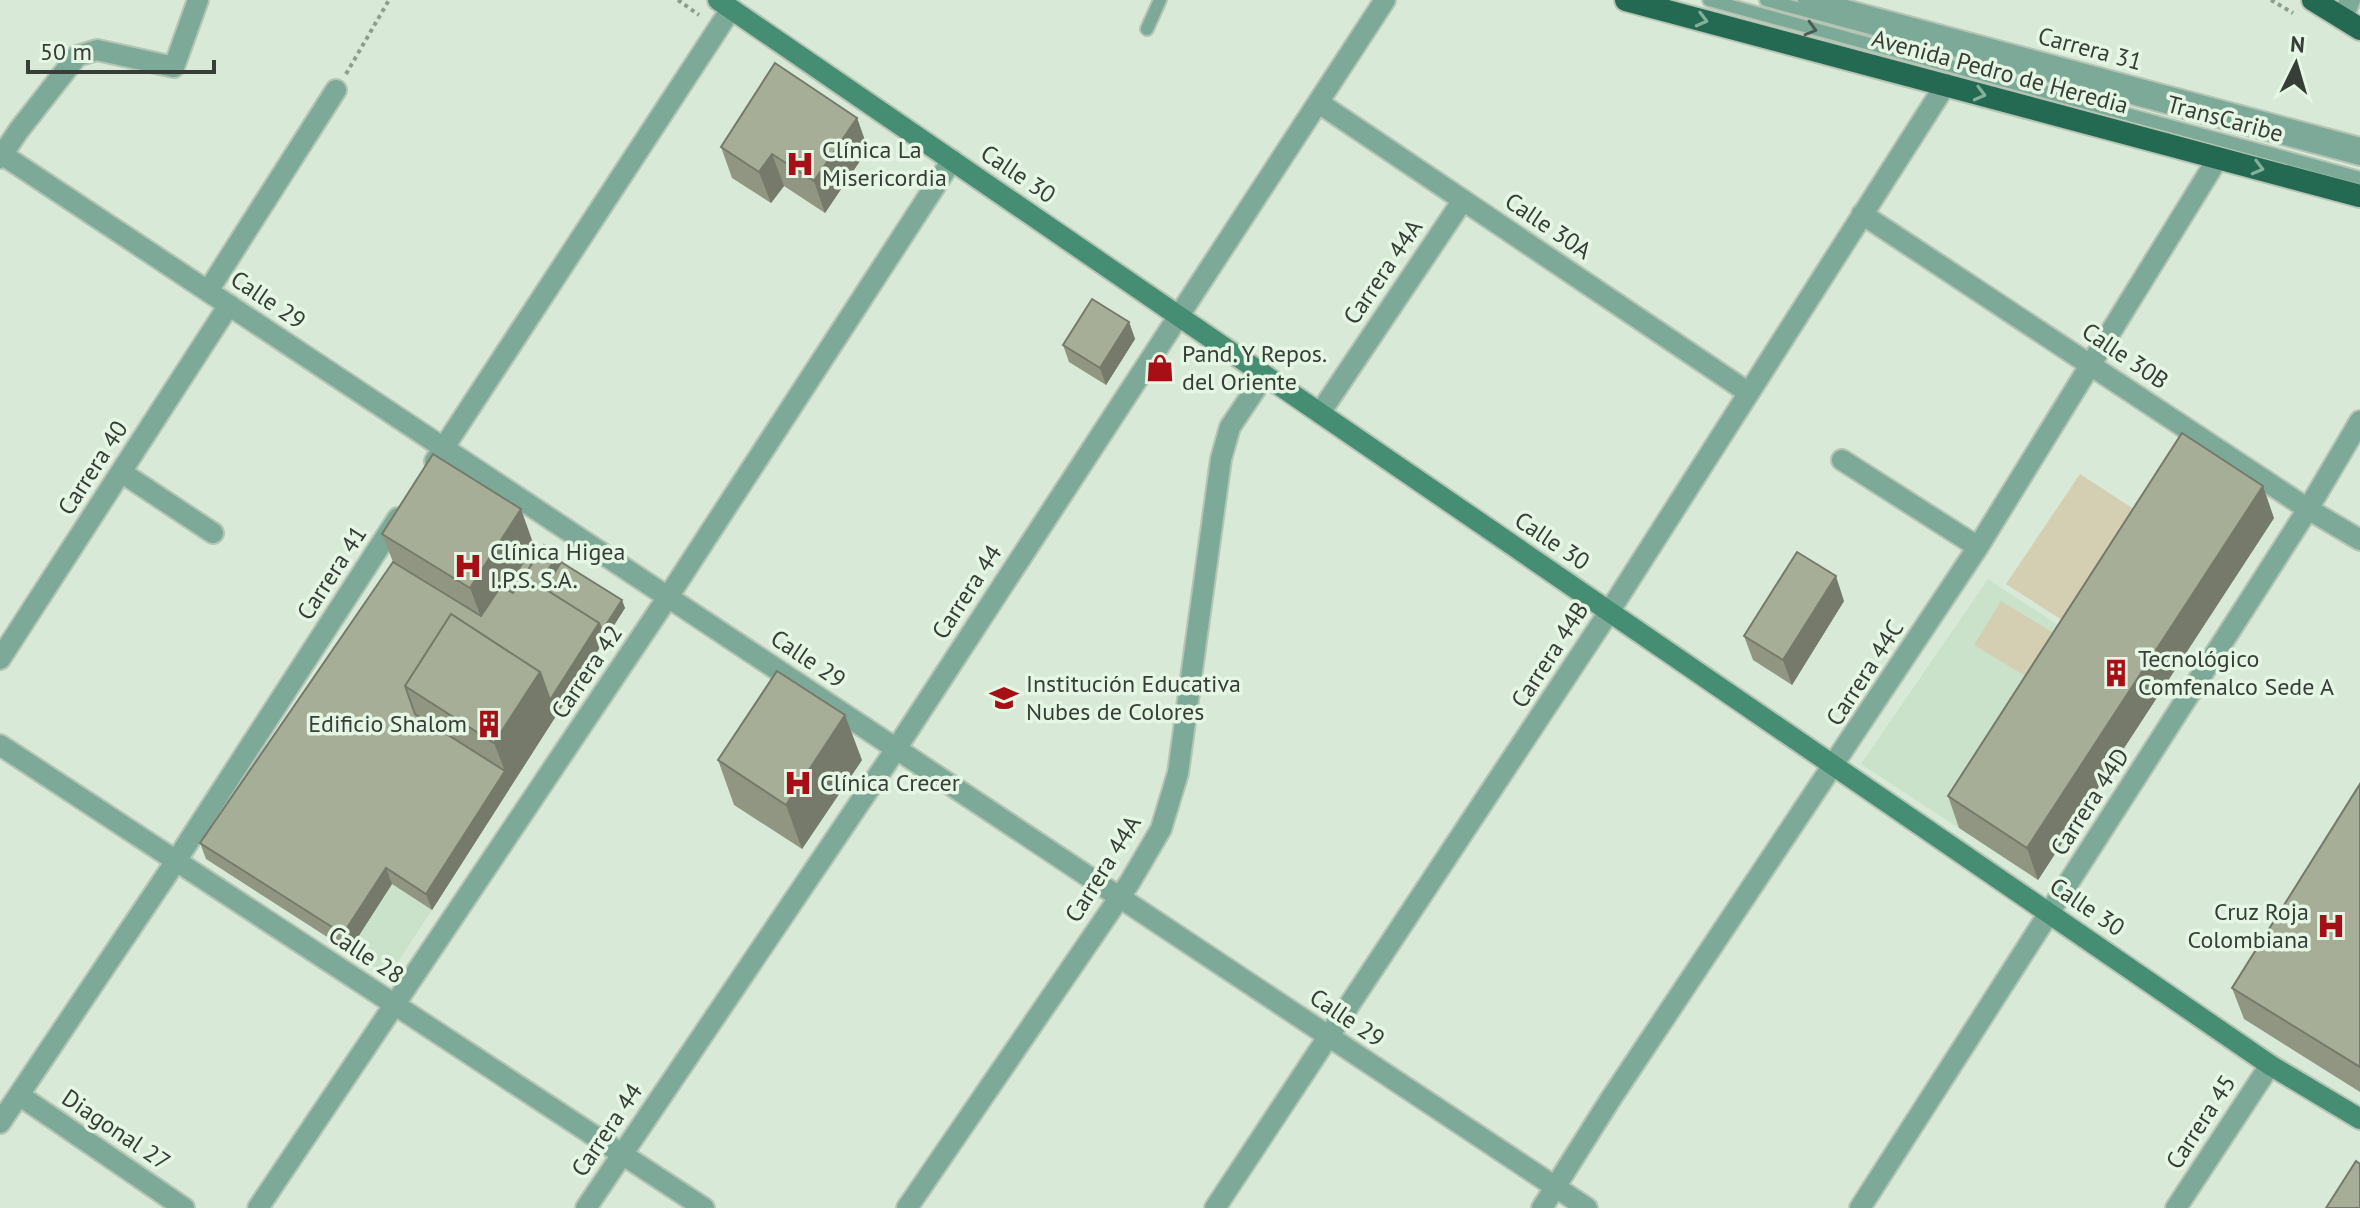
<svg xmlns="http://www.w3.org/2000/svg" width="2360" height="1208" font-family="'PT Sans',sans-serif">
  <rect width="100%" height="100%" fill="#d8ead7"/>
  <path fill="#cae2c9" d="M2232,489L2274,518L2038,880L1861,764L1988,579L2079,639Z
    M392,884L432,910L389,976L349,951Z"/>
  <path fill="#d4cfb2" d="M2080,474L2152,521L2079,631L2006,584Z
    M2001,601L2064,639L2037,683L1974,645Z"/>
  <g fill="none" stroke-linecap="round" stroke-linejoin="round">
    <defs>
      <path id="service" d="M1709,0L2360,178
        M1766,0L2360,159
        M1147,29L1160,0"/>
      <path id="minor" d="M1808,0L2360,148
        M2343,18L2350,0
        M1319,103L1749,393
        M0,158L19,130L77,56L97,50L174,67L198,0
        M1862,214L2308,509L2360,540
        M208,291L336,90
        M1320,413L1463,200
        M1842,460L1978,547
        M435,461L731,9
        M121,472L213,533
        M0,659L229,305
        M0,745L704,1208
        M19,1095L184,1208
        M0,1123L176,861L398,518
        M258,1208L668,597L952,160
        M586,1208L896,749L1385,0
        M907,1208L1130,882L1161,829L1178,773L1221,459L1230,427L1265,375
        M1215,1208L1609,612L1946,84
        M1542,1208L1610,1100L1978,547L2218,158
        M1860,1208L2308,509L2360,421"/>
      <path id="tertiary" d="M0,153L1587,1208
        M2176,1208L2270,1065"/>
      <path id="secondary" d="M718,0L2270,1065L2360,1119"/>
      <path id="trunk" d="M1626,0L2360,196
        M2313,0L2360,29"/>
    </defs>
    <use href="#service" stroke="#b5c4b4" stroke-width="16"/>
    <use href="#minor" stroke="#b5c4b4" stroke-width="24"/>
    <use href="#tertiary" stroke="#b5c4b4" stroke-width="24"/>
    <use href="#secondary" stroke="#b5c4b4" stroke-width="24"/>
    <use href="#trunk" stroke="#b5c4b4" stroke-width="26"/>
    <path stroke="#8f9c8e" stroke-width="4" stroke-dasharray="4 4" stroke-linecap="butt" d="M678,0L699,15
      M2271,0L2293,13
      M346,74L389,0"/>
    <use href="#service" stroke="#7daa98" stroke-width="12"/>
    <use href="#minor" stroke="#7daa98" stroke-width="20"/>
    <use href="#tertiary" stroke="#7daa98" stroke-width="20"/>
    <use href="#secondary" stroke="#458d73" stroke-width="20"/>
    <use href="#trunk" stroke="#246a52" stroke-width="22"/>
  </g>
  <path fill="#909682" d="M857,118L868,149L825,213L784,186L771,203L732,178L721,147Z
    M1129,322L1135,339L1106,385L1069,362L1063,345Z
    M2274,518L2038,880L1959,828L1948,796Z
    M382,534L534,545L561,562L625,608L432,910L392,884L349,951L206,859L200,843L393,562Z
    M1844,601L1792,685L1753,660L1744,636Z
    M718,760H862L802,849L734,805Z
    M2360,784V1092L2244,1019L2232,988Z"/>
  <path fill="#757a6a" d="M857,118L868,149L825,213L814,181Z
    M772,154L784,186L771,203L759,172Z
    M1129,322L1135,339L1106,385L1100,368Z
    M2263,486L2274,518L2038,880L2027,848Z
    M521,509L537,554L487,633L470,588Z
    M558,554L564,570L548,597L539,585Z
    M1836,576L1844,601L1792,685L1783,660Z
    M622,600L625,608L432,910L426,894L505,771L494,743L540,672Z
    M845,715L862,760L802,849L786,805Z
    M386,868L392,884L349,951L343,934Z"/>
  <path fill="#a7ae97" stroke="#757a6a" stroke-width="2" d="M775,63L857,118L814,181L772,154L759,172L721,147Z
    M1092,299L1129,322L1100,368L1063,345Z
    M2182,433L2263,486L2027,848L1948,796Z
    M433,454L521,509L470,588L382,534Z
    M534,545L541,550L513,593L506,589Z
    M544,545L558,554L539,585L599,623L550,700L540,672L451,614L405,686L415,714L505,771L426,894L386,868L343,934L200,843L393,562L481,616L501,586L513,593Z
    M1797,552L1836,576L1783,660L1744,636Z
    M561,562L622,600L602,631L599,623L545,589Z
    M451,614L540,672L494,743L405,686Z
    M777,671L845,715L786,805L718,760Z
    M2360,784V1067L2232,988Z
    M2356,1161L2360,1164V1208H2326Z"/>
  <defs><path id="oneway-chevron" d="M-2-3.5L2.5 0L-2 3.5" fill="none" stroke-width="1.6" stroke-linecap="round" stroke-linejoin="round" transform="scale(2)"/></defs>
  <g stroke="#84b09b">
    <use href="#oneway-chevron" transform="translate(1702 20) rotate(15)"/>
    <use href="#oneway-chevron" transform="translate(1980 94) rotate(15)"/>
    <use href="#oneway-chevron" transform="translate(2258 168) rotate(15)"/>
  </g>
  <use stroke="#4c5e54" href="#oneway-chevron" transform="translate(1811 29) rotate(16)"/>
  <defs>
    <symbol id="hospital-bare" viewBox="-9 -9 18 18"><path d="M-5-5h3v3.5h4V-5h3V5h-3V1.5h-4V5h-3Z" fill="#a60f15" stroke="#e5f7e4" stroke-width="2.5" paint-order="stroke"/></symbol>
    <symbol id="shop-bare" viewBox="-9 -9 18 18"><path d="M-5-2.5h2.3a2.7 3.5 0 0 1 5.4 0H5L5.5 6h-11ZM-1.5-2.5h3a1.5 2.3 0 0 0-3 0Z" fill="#a60f15" stroke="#e5f7e4" stroke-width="2.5" paint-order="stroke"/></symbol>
    <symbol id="building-bare" viewBox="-9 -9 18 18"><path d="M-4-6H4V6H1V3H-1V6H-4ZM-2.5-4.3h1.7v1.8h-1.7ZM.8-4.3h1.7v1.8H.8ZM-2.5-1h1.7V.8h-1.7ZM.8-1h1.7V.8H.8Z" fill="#a60f15" stroke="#e5f7e4" stroke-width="2.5" paint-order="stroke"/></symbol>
    <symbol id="school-bare" viewBox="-9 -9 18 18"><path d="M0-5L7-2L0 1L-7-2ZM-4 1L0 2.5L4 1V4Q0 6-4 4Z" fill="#a60f15" stroke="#e5f7e4" stroke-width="2.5" paint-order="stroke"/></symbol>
  </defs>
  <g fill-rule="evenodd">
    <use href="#hospital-bare" x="780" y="144" width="40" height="40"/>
    <use href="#shop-bare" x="1140" y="348" width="40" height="40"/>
    <use href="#hospital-bare" x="448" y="546" width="40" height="40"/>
    <use href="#building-bare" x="2096" y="653" width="40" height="40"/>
    <use href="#school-bare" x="984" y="678" width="40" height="40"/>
    <use href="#building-bare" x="469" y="704" width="40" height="40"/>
    <use href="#hospital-bare" x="778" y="763" width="40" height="40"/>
    <use href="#hospital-bare" x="2311" y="906" width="40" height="40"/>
  </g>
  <g text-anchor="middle" stroke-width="7" stroke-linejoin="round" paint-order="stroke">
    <g font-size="24" fill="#373e37" stroke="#e5f7e4">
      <text transform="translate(2090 49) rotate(15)" y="8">Carrera 31</text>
      <text transform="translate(2000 72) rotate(15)" y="8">Avenida Pedro de Heredia</text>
      <text transform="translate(2225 119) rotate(15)" y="8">TransCaribe</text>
      <text transform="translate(1018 174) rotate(34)" y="8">Calle 30</text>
      <text transform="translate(1548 226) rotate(34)" y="8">Calle 30A</text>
      <text transform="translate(1383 272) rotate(-56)" y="8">Carrera 44A</text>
      <text transform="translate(268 300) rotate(34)" y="8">Calle 29</text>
      <text transform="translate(2125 356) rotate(34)" y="8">Calle 30B</text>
      <text transform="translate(93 468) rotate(-57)" y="8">Carrera 40</text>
      <text transform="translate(1552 541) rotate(34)" y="8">Calle 30</text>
      <text transform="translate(332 573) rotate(-57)" y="8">Carrera 41</text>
      <text transform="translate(967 592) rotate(-57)" y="8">Carrera 44</text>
      <text transform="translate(1550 655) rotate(-57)" y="8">Carrera 44B</text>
      <text transform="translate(808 659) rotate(34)" y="8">Calle 29</text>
      <text transform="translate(587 672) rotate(-56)" y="8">Carrera 42</text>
      <text transform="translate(1865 673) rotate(-57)" y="8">Carrera 44C</text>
      <text transform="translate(2090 802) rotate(-57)" y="8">Carrera 44D</text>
      <text transform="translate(1103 869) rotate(-58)" y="8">Carrera 44A</text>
      <text transform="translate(2087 907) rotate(34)" y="8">Calle 30</text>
      <text transform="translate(366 955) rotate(33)" y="8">Calle 28</text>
      <text transform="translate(1347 1018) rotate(34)" y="8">Calle 29</text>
      <text transform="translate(2201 1122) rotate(-57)" y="8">Carrera 45</text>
      <text transform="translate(116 1130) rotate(34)" y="8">Diagonal 27</text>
      <text transform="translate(607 1130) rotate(-56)" y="8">Carrera 44</text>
    </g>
    <g font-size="24" fill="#373e37" stroke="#e5f7e4" text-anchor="start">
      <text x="822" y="158">Clínica La<tspan x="822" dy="28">Misericordia</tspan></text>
      <text x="1182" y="362">Pand. Y Repos.<tspan x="1182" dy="28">del Oriente</tspan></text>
      <text x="490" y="560">Clínica Higea<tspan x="490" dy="28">I.P.S. S.A.</tspan></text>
      <text x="2138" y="667">Tecnológico<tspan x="2138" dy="28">Comfenalco Sede A</tspan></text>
      <text x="1026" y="692">Institución Educativa<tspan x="1026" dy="28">Nubes de Colores</tspan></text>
      <text x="467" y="732" text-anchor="end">Edificio Shalom</text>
      <text x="820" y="791">Clínica Crecer</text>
      <text x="2309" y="920" text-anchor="end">Cruz Roja<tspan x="2309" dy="28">Colombiana</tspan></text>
    </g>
  </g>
  <g transform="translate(2296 64) rotate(5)" stroke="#e5f7e4" stroke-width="6" paint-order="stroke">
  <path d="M0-6L14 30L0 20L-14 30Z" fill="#373e37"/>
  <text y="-12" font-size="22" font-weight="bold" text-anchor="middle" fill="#373e37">N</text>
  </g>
  <path d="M28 60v12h186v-12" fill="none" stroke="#373e37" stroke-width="4"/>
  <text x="40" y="60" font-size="24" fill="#373e37" stroke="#e5f7e4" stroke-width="6" paint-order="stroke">50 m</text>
</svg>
